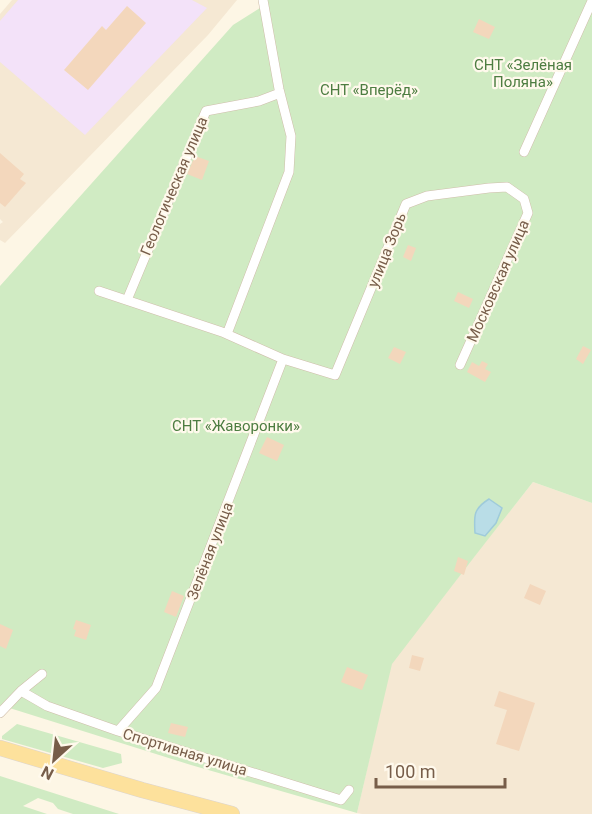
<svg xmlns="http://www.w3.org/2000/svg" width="592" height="814" font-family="Roboto,sans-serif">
  <rect width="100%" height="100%" fill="#fdf6e5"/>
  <path fill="#f5e8d3" d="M12,0H237L208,35L5,243L0,240V224L3,222L0,219V14Z
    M533,482L592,503V814H362L357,813L391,664L476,554Z"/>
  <path fill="#f3e2f9" d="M18,0H192L207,8L85,135L0,62V21Z"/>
  <path fill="#d0ebc3" d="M259,0H592V503L533,482L475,556L392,664L357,813L191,765L0,705V286L233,25L260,8Z
    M17,724L121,754L122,763L103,768L2,739V736Z
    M0,776L119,814H73L58,809L53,803L38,798L23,806L47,814H0Z"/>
  <path fill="#b9dde7" stroke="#9fcbda" stroke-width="1.5" d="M489,499L502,508L496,523L485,536L475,533C474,516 473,509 489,499Z"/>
  <path fill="#f3d7bc" d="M127,6L146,23L88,90L64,70L102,26L106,30Z
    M479,19L495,27L489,39L473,32Z
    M0,153L24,174L20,179L26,183L5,207L0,203Z
    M195,156L209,161L202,180L187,174Z
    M408,245L416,248L411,261L403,257Z
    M458,292L473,299L469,308L454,301Z
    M583,346L591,350L583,364L576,359Z
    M394,347L406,352L400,364L388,358Z
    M482,361L488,364L485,369L491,372L485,382L467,372L472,362L479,366Z
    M267,437L284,445L277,461L259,453Z
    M458,557L468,561L464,575L454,571Z
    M530,584L546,591L540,605L524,598Z
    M172,591L184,596L176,617L164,612Z
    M76,620L91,625L86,640L74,636L76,630L73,629Z
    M0,624L13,630L6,649L0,646Z
    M412,655L424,658L420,671L409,668Z
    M347,667L368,675L362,690L341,682Z
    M499,691L535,703L519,751L496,744L507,710L494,706Z
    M171,723L188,727L185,737L168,733Z"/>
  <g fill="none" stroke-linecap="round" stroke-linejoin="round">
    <defs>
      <path id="street" d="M524,152L592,1
        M99,291L222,332L283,359L335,375L406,204L427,196L489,188L507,187L524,199L528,213L460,365
        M127,300L206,111L259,101L280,93
        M227,334L289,172L291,136L279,89L263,0
        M21,691L47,706L118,731L341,800L349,790
        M0,713L21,691L42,674
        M118,731L156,688L283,359"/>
      <path id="primary" d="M0,748L142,790L232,814"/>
    </defs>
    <use href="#street" stroke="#cfbeab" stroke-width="10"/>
    <use href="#primary" stroke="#dcd5d0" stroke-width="16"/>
    <use href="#street" stroke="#fff" stroke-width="9"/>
    <use href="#primary" stroke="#fde19c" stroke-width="15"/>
  </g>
  <g text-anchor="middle" stroke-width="4.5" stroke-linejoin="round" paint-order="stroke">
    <g font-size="15" fill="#4d7d41" stroke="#fff9ec">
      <text x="523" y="70">СНТ «Зелёная<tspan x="523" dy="17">Поляна»</tspan></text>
      <text x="369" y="95">СНТ «Вперёд»</text>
      <text x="236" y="431">СНТ «Жаворонки»</text>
    </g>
    <g font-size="15" fill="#775d49" stroke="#fff9ec">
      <text transform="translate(174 186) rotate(-67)" y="5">Геологическая улица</text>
      <text transform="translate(387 250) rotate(-68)" y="5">улица Зорь</text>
      <text transform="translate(498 281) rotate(-66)" y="5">Московская улица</text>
      <text transform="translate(210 551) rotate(-69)" y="5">Зелёная улица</text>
      <text transform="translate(185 752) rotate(17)" y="5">Спортивная улица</text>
    </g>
  </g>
  <g transform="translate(54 760) rotate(207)" stroke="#fff9ec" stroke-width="4.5" paint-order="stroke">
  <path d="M0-4.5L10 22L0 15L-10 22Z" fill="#775d49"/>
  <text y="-9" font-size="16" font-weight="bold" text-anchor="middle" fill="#775d49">N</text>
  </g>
  <path d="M376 778v9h129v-9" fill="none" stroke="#775d49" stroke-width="3"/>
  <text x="385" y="778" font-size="18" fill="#775d49" stroke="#fff9ec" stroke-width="4.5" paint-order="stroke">100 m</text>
</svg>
